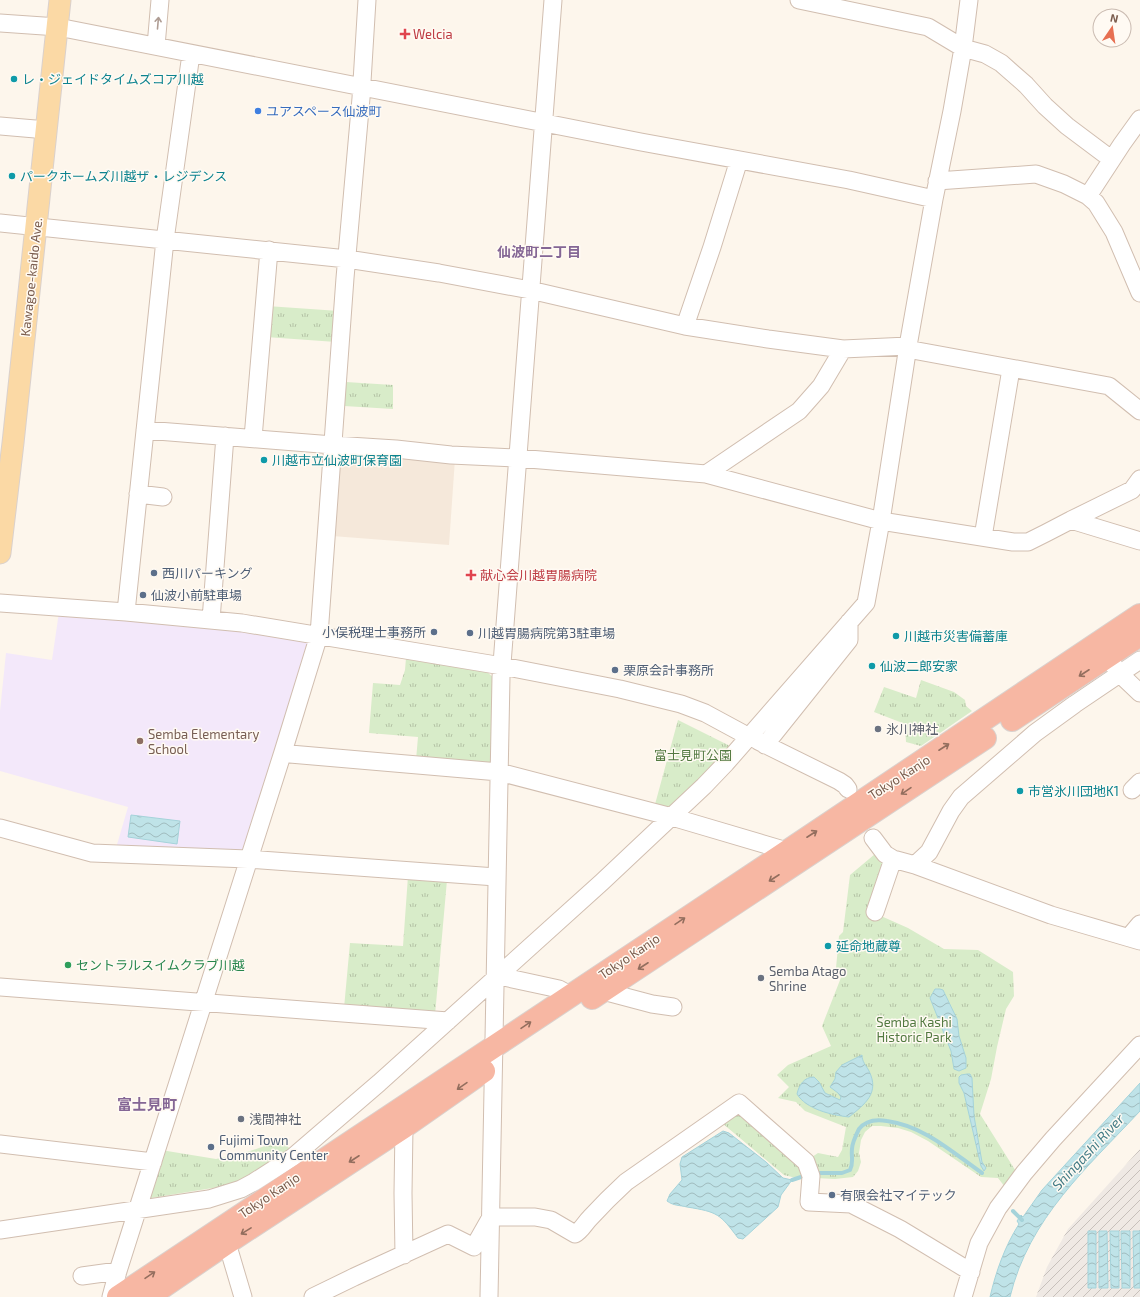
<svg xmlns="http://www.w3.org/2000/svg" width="1140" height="1297" font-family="'Exo 2','Noto Sans JP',sans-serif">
  <defs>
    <pattern id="industrial-furrows" width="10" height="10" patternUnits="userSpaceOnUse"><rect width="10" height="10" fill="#efe9e4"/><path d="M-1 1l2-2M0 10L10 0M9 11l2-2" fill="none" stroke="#c7c0bb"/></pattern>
    <pattern id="grass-tufts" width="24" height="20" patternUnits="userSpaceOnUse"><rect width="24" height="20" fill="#d8ecc9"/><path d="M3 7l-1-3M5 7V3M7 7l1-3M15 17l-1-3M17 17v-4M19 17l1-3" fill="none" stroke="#b4c2a5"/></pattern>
    <pattern id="water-waves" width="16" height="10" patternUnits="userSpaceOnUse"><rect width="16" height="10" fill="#bfe3e8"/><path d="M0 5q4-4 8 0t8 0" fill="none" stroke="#a0bbbe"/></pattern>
  </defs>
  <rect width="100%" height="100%" fill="#fdf6ec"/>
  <path fill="#f5e8da" d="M339,453L455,459L449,545L332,536Z"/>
  <path fill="url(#industrial-furrows)" d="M1140,1149V1297H1036L1047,1267L1068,1229Z"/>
  <path fill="#f3e8fa" d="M59,612L244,630L306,640L311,648L246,848L237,853L116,848L128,807L0,771V711L6,653L52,660Z"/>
  <path fill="url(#grass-tufts)" d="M267,306L339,311L336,342L266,337Z
    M346,382L393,385V409L344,406Z
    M406,658L487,672L494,678L492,766L416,760L418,737L369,733L373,683L400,685L405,670Z
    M921,680L954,692L965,700L966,706L972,711L921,746L906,742L905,724L874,712L884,687L916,698Z
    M678,720L732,747L669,812L654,808Z
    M875,854L884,861L881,916L908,928L944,949L978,950L1013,972L1014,996L1006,1009L997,1047L991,1079L980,1114L1017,1173L1005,1187L998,1178L981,1177L928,1141L911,1132L898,1128L881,1126H872L865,1132L861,1140L859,1153L861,1162L858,1171L853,1177L835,1179L815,1178L809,1159L818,1153L838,1157L842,1150L846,1127L805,1111L796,1102L778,1098L789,1087L777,1075L788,1065L831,1046L822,1026L842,975L836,968L839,936L843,932L850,875Z
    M408,876L447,880L435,1015L344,1008L350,943L403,946Z
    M737,1112L800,1162L805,1174L796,1178L784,1175L722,1123Z
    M282,1140L290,1149L237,1184L151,1198L148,1193L161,1150L216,1159L250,1151Z"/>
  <path fill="url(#water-waves)" stroke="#a5d3da" d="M131,815L180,821L177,844L128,837Z
    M935,989H940L943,990L957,1019L959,1036L966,1058V1068L959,1071L954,1069L951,1051L930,998Z
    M862,1055C862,1062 866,1065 869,1071C880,1093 865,1104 849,1117C831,1115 806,1109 797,1094C799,1085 804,1077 814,1077L819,1082L825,1093L840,1100L841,1097L838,1093L830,1087L835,1079L836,1072L842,1065Z
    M967,1074H970L972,1078L974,1116L982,1162L986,1168L984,1171L981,1166L964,1093L959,1083V1077L961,1075Z
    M1140,1083V1111C1087,1168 1029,1218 1010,1297H990C996,1271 1005,1246 1019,1224L1017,1221L1021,1215L1023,1217L1042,1190Z
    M723,1131L729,1133L766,1162L783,1178L792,1180L781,1195L778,1207L743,1239L738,1238C720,1214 718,1212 687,1207C679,1205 674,1206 667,1201L670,1194L682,1180L680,1164L682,1157Z
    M1088,1231H1096V1288H1088Z
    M1099,1231H1107L1108,1288H1099Z
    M1110,1231H1119V1288H1111Z
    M1121,1231H1130V1288H1122Z
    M1133,1231H1140V1288H1134Z"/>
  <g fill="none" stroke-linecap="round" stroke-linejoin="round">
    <path stroke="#a5d3da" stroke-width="4" d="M815,1173H842L850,1170C854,1161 851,1158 852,1149C852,1143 856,1135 859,1129C866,1120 876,1119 887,1121C924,1126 952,1152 982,1173
      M792,1180L807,1175
      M1013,1211L1022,1220"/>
    <defs>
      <path id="minor" d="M799,0L928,27L963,48L985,54L1001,63L1026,85L1045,106L1067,126L1111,159
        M0,23L58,27L641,142L849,180L934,199
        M156,46L160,0
        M0,126L47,130
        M937,181L1036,174L1064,184L1088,196L1096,203L1114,232L1140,293
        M1088,196L1122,144L1140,119
        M0,223L347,259L439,273L530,290L685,326L768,339L843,349L908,346
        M685,326L712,247L739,160
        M907,349L1109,386L1140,411
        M145,430L333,445L396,449L451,455L517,458L706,474L881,521L1013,542H1028L1046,533L1071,520L1132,490L1140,479
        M253,438L269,250
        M706,474L799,411L821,386L843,349
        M138,494L163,497
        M1071,520L1140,541
        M983,537L1011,369
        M0,603L126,612L242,623L502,666L620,689L681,704L705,713L742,733
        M126,612L165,240L191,54
        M211,620L225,436
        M1114,666L1120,674L1140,693
        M758,741L839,781L845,785L848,789
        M765,745L849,640V622
        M283,752L290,754L499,772L672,817L787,851
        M1132,790L1140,782
        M0,828L92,853L248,859L496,877
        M873,838L885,854L893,859L915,865L1051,915L1140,941
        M915,865L929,852L951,811L961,797L1035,733L1075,704L1140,660
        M875,912L893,859
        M1129,937L1140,924
        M499,976L559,989L570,995
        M0,987L448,1021
        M603,991L652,1004L673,1007
        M0,1144L153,1162
        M0,1230L209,1199L241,1189L254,1182L293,1157L322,1132L379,1083L602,882L704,786L726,763L866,603L881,521L908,346L934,199L952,111L963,48L969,0
        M227,1243L243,1297
        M404,1255L403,1193L404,1127
        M82,1276L118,1271
        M111,1297L118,1271L283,752L319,635L345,278L361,98L367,0
        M313,1297L354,1277L448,1234L474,1247L491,1217H535L551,1220L575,1234C581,1231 585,1223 590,1218C601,1206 613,1194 626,1182L739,1103L806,1162L811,1176L809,1202L851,1204L900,1229L971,1272
        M489,1297L501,677L553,0
        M963,1297L979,1243L998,1208L1024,1173L1053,1139L1140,1045"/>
      <path id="major" d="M0,553L13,443L60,0"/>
      <path id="highway" d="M1012,720L1140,635
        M592,998L985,738
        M118,1297C458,1068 801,845 1140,615
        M148,1297L227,1243L404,1127L484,1071"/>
    </defs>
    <use href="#minor" stroke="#d1beb0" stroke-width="19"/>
    <use href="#major" stroke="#dad1cd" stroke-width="23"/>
    <use href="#highway" stroke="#dad1cd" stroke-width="24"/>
    <use href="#minor" stroke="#fff" stroke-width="17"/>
    <use href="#major" stroke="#fbd9a5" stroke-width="21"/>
    <use href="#highway" stroke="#f7b7a3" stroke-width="22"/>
  </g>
  <defs><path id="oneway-shaft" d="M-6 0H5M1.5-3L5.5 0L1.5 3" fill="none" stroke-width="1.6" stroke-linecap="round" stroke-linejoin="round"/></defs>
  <use stroke="#af9d94" href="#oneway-shaft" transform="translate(158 23) rotate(-85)"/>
  <g stroke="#936e5e">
    <use href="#oneway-shaft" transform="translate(1084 673) rotate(147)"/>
    <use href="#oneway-shaft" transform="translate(944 747) rotate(-33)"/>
    <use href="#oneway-shaft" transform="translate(906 791) rotate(146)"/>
    <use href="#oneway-shaft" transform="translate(812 834) rotate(-33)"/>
    <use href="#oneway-shaft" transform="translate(774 878) rotate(147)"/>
    <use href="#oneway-shaft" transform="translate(680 921) rotate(-34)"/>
    <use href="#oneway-shaft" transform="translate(643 966) rotate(147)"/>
    <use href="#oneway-shaft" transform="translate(526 1025) rotate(-34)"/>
    <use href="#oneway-shaft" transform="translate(462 1086) rotate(145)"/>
    <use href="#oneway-shaft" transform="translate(354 1159) rotate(147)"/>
    <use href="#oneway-shaft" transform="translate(246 1231) rotate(148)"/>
    <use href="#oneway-shaft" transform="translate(150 1275) rotate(-34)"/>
  </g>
  <g fill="#e0444e" stroke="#fffaf3" stroke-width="1.5">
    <path d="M403 28h4v4h4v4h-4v4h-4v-4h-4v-4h4z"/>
    <path d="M469 569h4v4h4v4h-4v4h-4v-4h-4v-4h4z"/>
  </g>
  <g fill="#0f9aa8" stroke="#fffaf3" stroke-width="1.5">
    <circle cx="14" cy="79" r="4"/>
    <circle cx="12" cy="176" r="4"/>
    <circle cx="264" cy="460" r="4"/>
    <circle cx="896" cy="636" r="4"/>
    <circle cx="872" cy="666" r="4"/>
    <circle cx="1020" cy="791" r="4"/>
    <circle cx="828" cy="946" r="4"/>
  </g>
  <circle fill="#3f7fe0" stroke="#fffaf3" stroke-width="1.5" cx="258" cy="111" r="4"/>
  <g fill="#5c6f8a" stroke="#fffaf3" stroke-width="1.5">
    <circle cx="154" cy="573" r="4"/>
    <circle cx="143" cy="595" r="4"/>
    <circle cx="434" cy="632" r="4"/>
    <circle cx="470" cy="633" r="4"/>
    <circle cx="615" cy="670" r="4"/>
    <circle cx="211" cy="1147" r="4"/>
    <circle cx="832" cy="1195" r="4"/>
  </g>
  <g fill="#6b7280" stroke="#fffaf3" stroke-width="1.5">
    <circle cx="878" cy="729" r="4"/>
    <circle cx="761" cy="978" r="4"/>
    <circle cx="241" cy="1119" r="4"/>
  </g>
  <circle fill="#8d6e63" stroke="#fffaf3" stroke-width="1.5" cx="140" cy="741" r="4"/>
  <circle fill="#2e9e5b" stroke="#fffaf3" stroke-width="1.5" cx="68" cy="965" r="4"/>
  <g text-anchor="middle" stroke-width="3" stroke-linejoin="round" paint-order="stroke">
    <g font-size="13" fill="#be3a42" stroke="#fffaf3" text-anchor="start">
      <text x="413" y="39">Welcia</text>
      <text x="480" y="580">献心会川越胃腸病院</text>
    </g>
    <g font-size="13" fill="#0d838f" stroke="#fffaf3" text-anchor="start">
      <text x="22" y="84">レ・ジェイドタイムズコア川越</text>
      <text x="20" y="181">パークホームズ川越ザ・レジデンス</text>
      <text x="272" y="465">川越市立仙波町保育園</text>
      <text x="904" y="641">川越市災害備蓄庫</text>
      <text x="880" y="671">仙波二郎安家</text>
      <text x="1028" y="796">市営氷川団地K1</text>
      <text x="836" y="951">延命地蔵尊</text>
    </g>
    <g font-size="13" fill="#366cbe" stroke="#fffaf3" text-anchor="start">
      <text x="266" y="116">ユアスペース仙波町</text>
    </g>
    <g font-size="13" fill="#7a5c4d" stroke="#fffaf3">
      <text transform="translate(31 277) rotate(-84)" y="5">Kawagoe-kaido Ave.</text>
      <text transform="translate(899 777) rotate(-33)" y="5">Tokyo Kanjo</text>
      <text transform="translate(629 956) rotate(-34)" y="5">Tokyo Kanjo</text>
      <text transform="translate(269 1195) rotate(-34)" y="5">Tokyo Kanjo</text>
    </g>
    <g font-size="13" fill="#4e5e75" stroke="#fffaf3" text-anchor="start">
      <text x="162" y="578">西川パーキング</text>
      <text x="151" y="600">仙波小前駐車場</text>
      <text x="426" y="637" text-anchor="end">小俣税理士事務所</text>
      <text x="478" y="638">川越胃腸病院第3駐車場</text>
      <text x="623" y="675">栗原会計事務所</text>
      <text x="219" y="1145">Fujimi Town<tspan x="219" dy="15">Community Center</tspan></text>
      <text x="840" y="1200">有限会社マイテック</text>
    </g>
    <g font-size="13" fill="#5b616d" stroke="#fffaf3" text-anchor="start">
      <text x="886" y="734">氷川神社</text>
      <text x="769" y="976">Semba Atago<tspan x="769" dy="15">Shrine</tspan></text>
      <text x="249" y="1124">浅間神社</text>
    </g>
    <g font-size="13" fill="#785e54" stroke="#fffaf3" text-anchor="start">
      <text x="148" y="739">Semba Elementary<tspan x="148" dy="15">School</tspan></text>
    </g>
    <g font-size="13" fill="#537a41" stroke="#fffaf3">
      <text x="693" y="760">富士見町公園</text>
      <text x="914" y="1027">Semba Kashi<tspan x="914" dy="15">Historic Park</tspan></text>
    </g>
    <g font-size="13" fill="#27864d" stroke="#fffaf3" text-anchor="start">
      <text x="76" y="970">セントラルスイムクラブ川越</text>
    </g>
    <g font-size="14" font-weight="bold" fill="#846695" stroke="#fffaf3">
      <text x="539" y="257">仙波町二丁目</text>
    </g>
    <g font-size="14" font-style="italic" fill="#437c86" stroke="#fffaf3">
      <text transform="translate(1088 1152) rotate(-47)" y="5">Shingashi River</text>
    </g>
    <g font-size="15" font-weight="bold" fill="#846695" stroke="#fffaf3">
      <text x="147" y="1110">富士見町</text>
    </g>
  </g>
  <g transform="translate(1112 28) rotate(13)"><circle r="19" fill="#fffaf3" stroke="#cabbb1"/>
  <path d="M0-3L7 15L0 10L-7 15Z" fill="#e76f51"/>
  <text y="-6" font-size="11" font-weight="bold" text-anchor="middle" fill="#7a5c4d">N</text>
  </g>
</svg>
